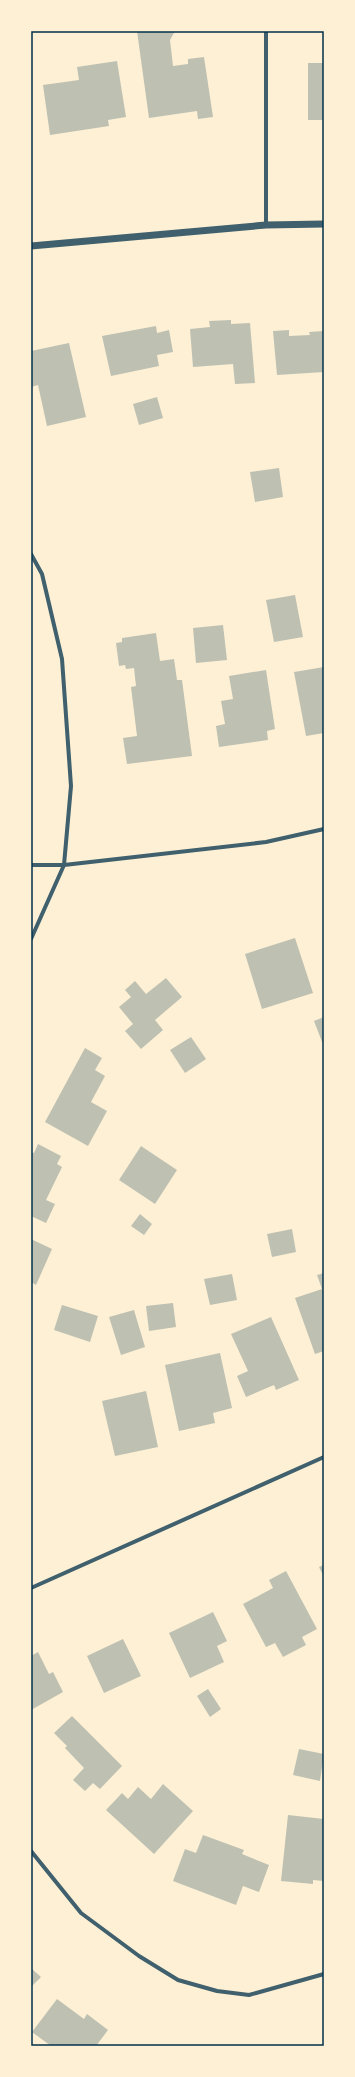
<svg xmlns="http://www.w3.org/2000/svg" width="355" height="2077" font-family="Signika,sans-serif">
  <rect width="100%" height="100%" fill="#fdf0d5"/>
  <path fill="#bec0b2" d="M137,31H175L170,40L173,66L188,64V59L204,57L213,117L198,119L197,111L149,118Z
    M117,61L126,117L108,120L109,126L50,135L43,85L79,80L77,67Z
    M308,63H324V120H308Z
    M231,320V324L250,323L255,383L235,384L233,364L193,367L190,329L210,327L209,321Z
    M156,326L157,333L169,330L173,352L157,355L159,366L111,376L102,336Z
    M289,330V336L310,335L309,332L324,331V372L277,375L273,331Z
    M69,343L86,417L47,426L38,385L31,387V351Z
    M157,397L163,418L139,425L133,404Z
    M279,468L283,497L255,502L250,472Z
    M295,595L303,637L274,642L266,600Z
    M223,625L227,660L196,663L193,628Z
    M156,633L160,661L174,659L177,680H182L192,756L127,764L123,738L137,736L131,687L136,686L134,668L126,669L125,665L119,666L116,643L122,642V638Z
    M324,667V733L306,736L294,672Z
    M266,670L275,729L267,731L268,740L219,747L216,726L225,724L221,701L233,699L229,676Z
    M295,938L313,993L262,1009L245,954Z
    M166,978L182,997L155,1020L163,1030L141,1049L125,1031L133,1024L119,1007L131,997L125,990L135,981L146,994Z
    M324,1017V1047L314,1021Z
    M191,1037L206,1059L185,1073L170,1050Z
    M85,1048L102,1058L95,1070L105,1076L91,1102L107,1111L88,1146L45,1122Z
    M38,1144L61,1156L57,1164L62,1167L46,1200L55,1204L46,1223L31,1216V1152L34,1153Z
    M141,1146L177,1170L155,1204L119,1180Z
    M140,1214L152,1224L144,1235L131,1226Z
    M292,1229L296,1252L272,1257L267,1234Z
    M31,1239L52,1249L36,1285L31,1282Z
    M324,1273V1351L315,1354L295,1298L322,1289L317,1275Z
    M232,1274L237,1300L210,1305L204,1279Z
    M173,1303L176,1327L149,1331L146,1306Z
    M62,1305L98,1316L90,1342L54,1330Z
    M134,1310L145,1347L121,1355L109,1317Z
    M271,1317L299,1380L276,1390L274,1385L246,1397L237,1376L248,1371L231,1334Z
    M220,1353L232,1408L213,1413L215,1423L179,1431L165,1365Z
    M146,1391L158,1447L115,1456L102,1401Z
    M324,1565V1577L319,1567Z
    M286,1571L317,1629L302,1637L306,1645L283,1657L275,1643L266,1647L243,1604L273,1588L269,1580Z
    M213,1612L227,1641L217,1646L224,1662L190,1678L169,1633Z
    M123,1639L141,1676L104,1693L87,1656Z
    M38,1652L49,1674L53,1672L63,1692L31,1710V1656Z
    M208,1689L221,1709L210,1717L197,1696Z
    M72,1716L122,1766L100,1789L93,1783L85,1791L73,1780L84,1768L65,1748L67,1746L54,1733Z
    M299,1749L324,1754L320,1781L293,1775Z
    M163,1784L193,1811L154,1854L106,1810L122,1793L128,1799L138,1787L151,1799Z
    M288,1815L324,1819V1881L313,1880V1884L281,1881Z
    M203,1835L244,1850L242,1854L269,1865L259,1892L243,1886L236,1905L173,1881L185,1849L196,1853Z
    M31,1968L41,1977L31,1987Z
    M57,1999L84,2019L87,2014L108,2030L96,2046H51L32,2032Z"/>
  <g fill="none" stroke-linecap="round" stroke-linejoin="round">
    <path stroke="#3f606c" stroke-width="4" d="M266,31V225
      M31,554L42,574L62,659L71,786L64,865L31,939
      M31,865H64L266,842L324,829
      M31,1588L324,1457
      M31,1851L81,1913L139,1956L178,1980L217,1991L249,1995L324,1974"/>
    <path stroke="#3f606c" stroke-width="7" d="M31,246L266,225L324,224"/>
  </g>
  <rect width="355" height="2077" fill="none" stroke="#fdf0d5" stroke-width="64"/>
  <rect x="32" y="32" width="291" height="2013" fill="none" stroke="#003049" stroke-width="1.5"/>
</svg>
